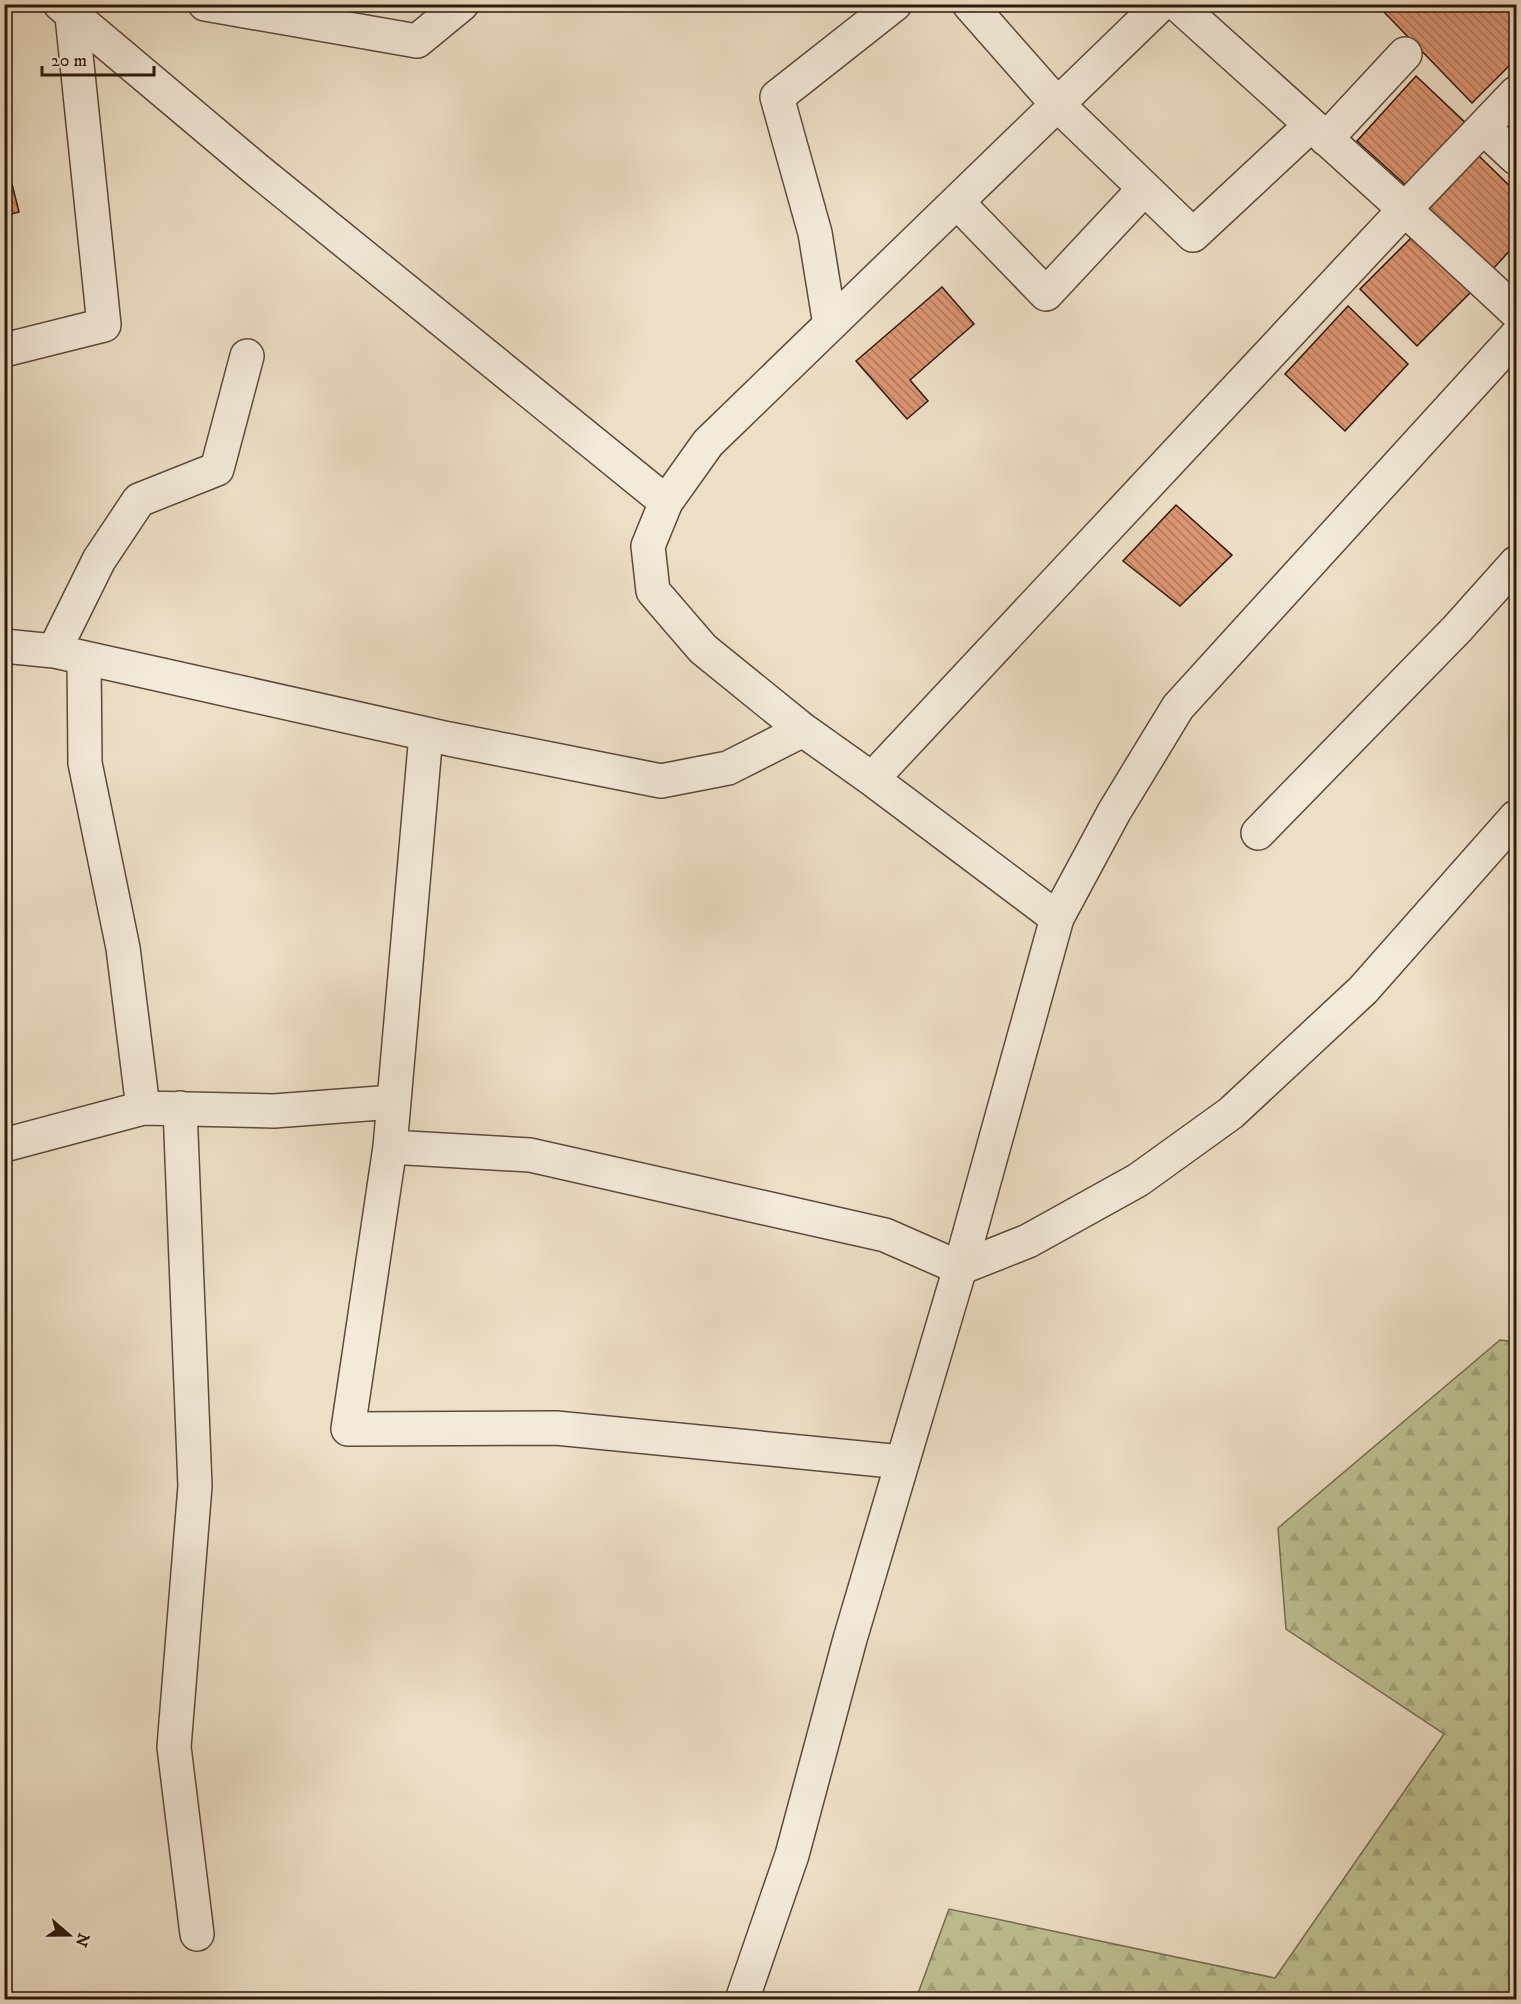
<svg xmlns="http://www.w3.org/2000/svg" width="1521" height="2004" font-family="'IM FELL DW Pica',serif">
  <defs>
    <pattern id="forest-firs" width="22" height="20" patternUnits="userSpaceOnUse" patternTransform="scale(1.5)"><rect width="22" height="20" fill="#bec091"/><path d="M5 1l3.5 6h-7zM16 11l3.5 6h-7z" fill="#a4a47c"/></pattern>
    <pattern id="building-back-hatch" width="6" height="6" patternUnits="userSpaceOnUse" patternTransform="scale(1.5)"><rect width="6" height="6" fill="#dc9673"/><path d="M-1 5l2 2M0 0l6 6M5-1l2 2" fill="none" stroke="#b37a5d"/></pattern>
  </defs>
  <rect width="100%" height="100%" fill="#eddfc6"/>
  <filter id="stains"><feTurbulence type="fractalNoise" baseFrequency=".00333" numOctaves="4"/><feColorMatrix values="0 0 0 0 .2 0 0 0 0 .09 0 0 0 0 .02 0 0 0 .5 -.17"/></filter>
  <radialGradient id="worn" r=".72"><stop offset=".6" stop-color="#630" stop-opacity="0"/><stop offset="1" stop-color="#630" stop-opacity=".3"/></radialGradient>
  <path fill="url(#forest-firs)" stroke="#766c4e" stroke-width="1.5" d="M1500,1340L1516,1342V1999H916L949,1909L1275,1978L1444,1734L1286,1629L1278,1528Z"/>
  <path fill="url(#building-back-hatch)" stroke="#2d190b" stroke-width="1.5" d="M1389,4H1516V59L1472,103L1383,11Z
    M1416,76L1468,125L1410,189L1357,141Z
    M1479,156L1516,192V244L1491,271L1427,211Z
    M11,180L19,212L4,216V182Z
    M1417,232L1474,289L1417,346L1360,289Z
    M942,287L974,324L910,380L928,401L907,419L856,361Z
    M1348,306L1408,364L1345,431L1285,374Z
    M1176,505L1232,555L1180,606L1123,561Z"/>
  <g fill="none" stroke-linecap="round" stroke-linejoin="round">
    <defs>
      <path id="minor" d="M60,4L256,169L666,502
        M205,4L417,41L462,4
        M969,4L1057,104L1193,235L1311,125
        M1177,4C1291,107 1405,208 1516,312
        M1484,128L1516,158
        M1326,139L1405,54
        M957,202L1046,294L1144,189
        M830,325L815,233L777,97L895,4
        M4,350L104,325L72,16
        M4,646L54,651L449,739L661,781L728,768L803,730
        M54,651L99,560L139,500L217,469L247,356
        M84,658L85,763L123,948L143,1108
        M426,734L390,1147L530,1155L885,1235L960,1268L1028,1241L1138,1180L1231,1113L1363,990L1516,817
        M872,779L1406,208L1516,93
        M1258,833L1457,629L1516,563
        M1057,918L872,779L803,730L703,649L653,591L648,546L666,502L708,443L1161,4
        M180,1108L195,1486L174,1747L197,1934
        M4,1145L143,1108L274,1111L393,1102
        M390,1147L348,1429L556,1428L902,1462"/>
      <path id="tertiary" d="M742,2000L792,1855L850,1639L960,1268L1057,918L1114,812L1178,707L1516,336"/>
    </defs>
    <use href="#minor" stroke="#5d4a3a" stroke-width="36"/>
    <use href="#tertiary" stroke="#5d4a3a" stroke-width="36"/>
    <use href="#minor" stroke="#f3eada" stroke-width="33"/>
    <use href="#tertiary" stroke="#f3eada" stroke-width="33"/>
  </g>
  <rect width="1521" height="2004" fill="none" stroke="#eddfc6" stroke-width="24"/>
  <rect x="6" y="6" width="1509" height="1992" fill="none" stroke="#2d190b" stroke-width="3"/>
  <rect x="12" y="12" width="1497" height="1980" fill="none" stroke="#2d190b" stroke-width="1.5"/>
  <g transform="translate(69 1935) rotate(110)" stroke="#f3eada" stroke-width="4.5" paint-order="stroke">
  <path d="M0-4.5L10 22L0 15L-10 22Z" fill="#2d190b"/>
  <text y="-9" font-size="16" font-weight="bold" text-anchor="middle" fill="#2d190b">N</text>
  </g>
  <path d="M42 66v9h112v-9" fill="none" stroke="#2d190b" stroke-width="3"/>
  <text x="51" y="66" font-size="18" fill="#2d190b" stroke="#f3eada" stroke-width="4.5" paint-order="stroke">20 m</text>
  <rect width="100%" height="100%" filter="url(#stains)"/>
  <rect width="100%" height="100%" fill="url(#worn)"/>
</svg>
